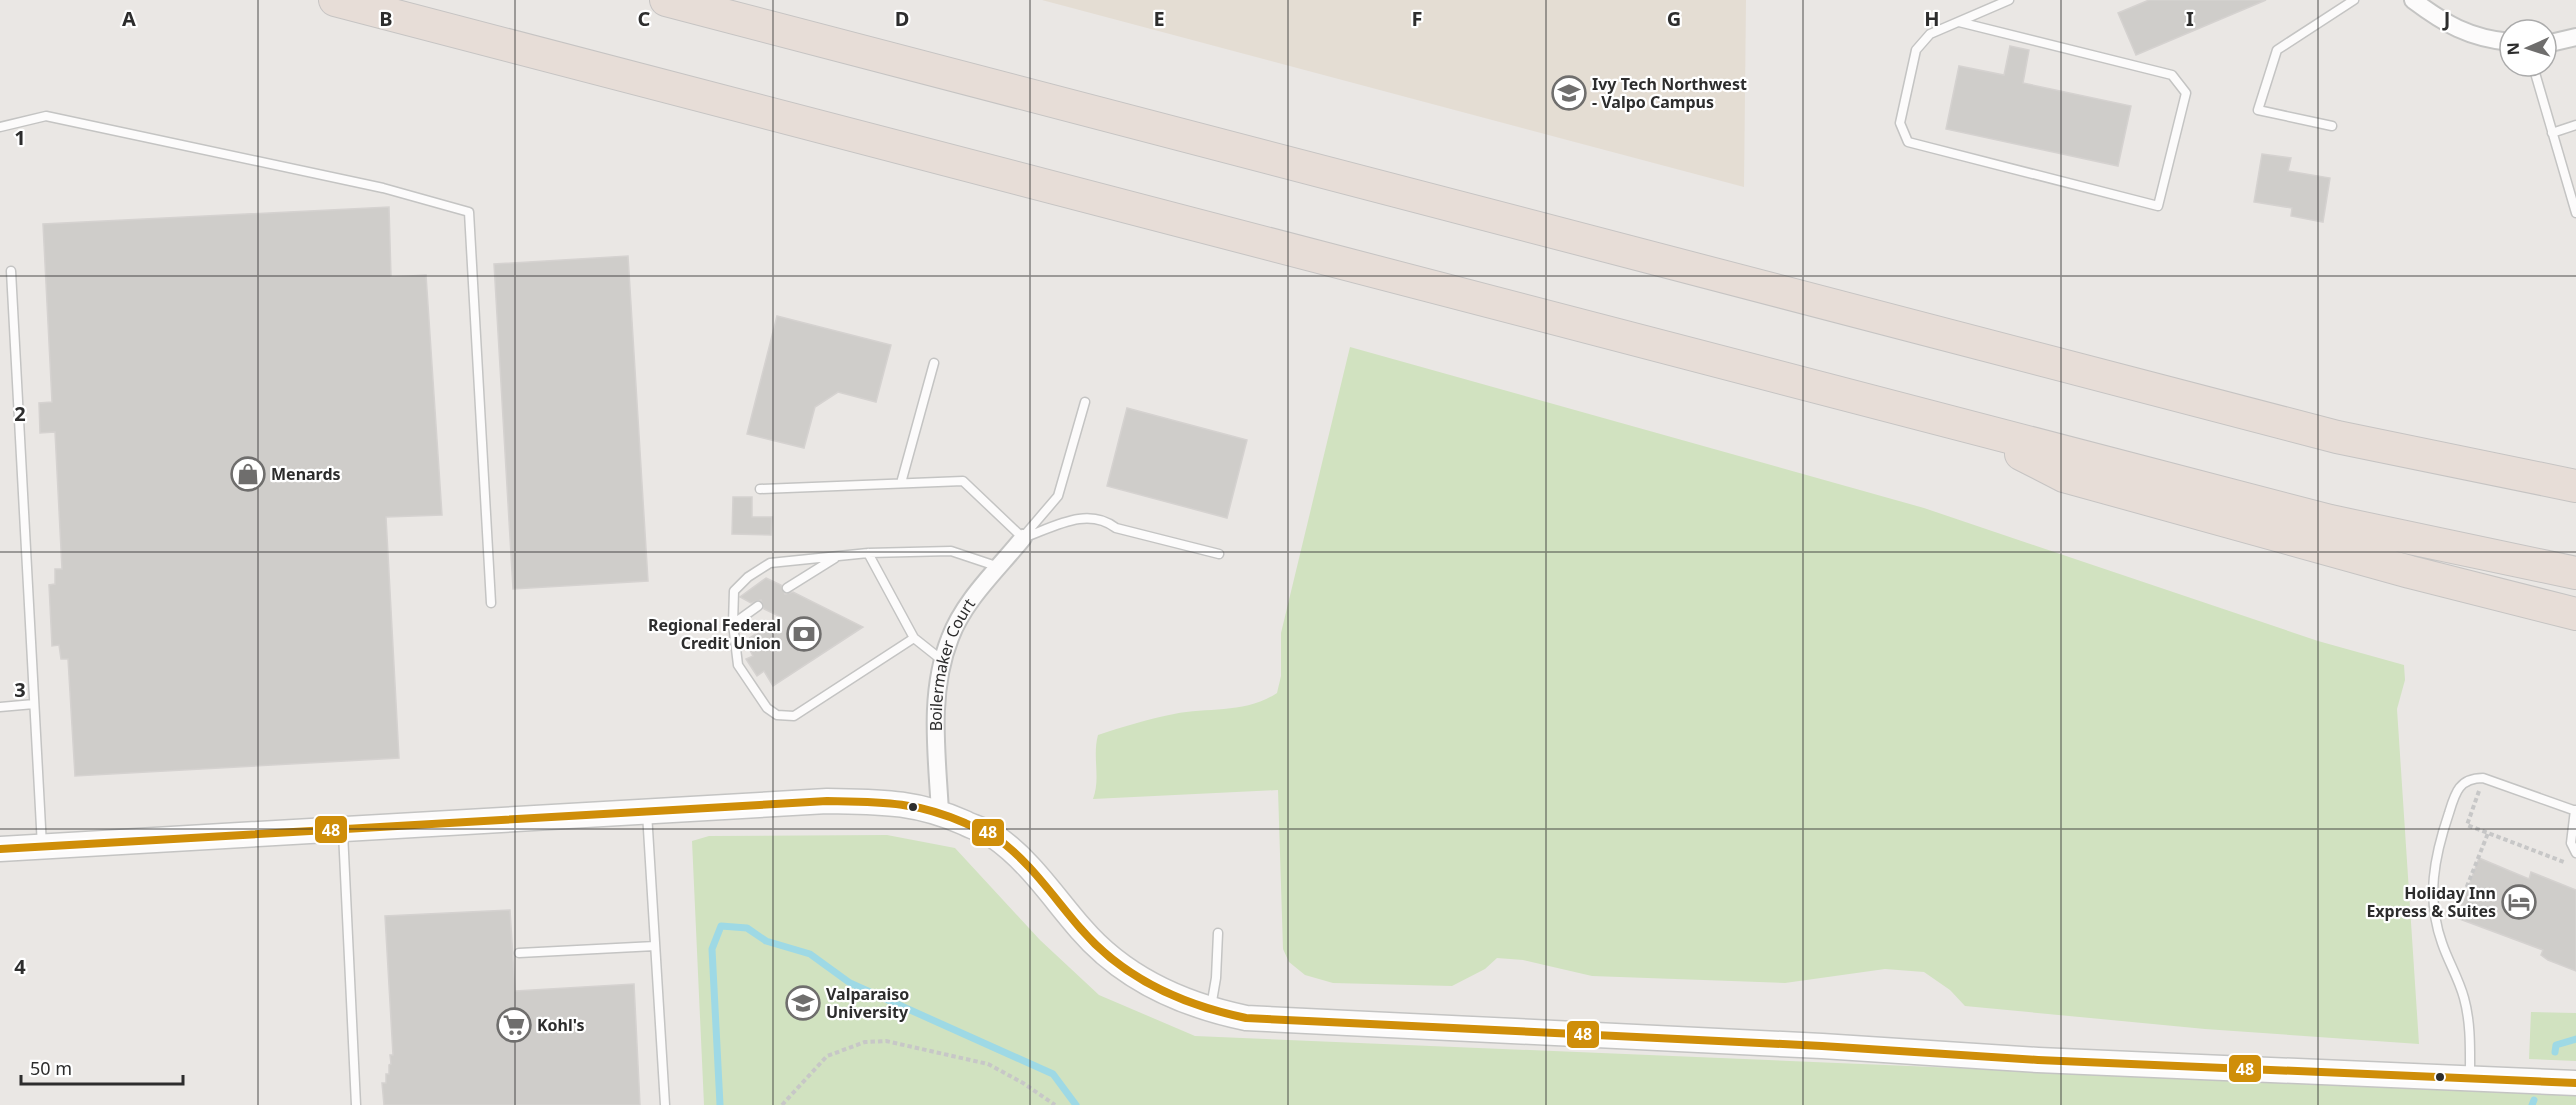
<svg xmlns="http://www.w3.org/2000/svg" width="2576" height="1105" font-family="'Noto Sans',sans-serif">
  <rect width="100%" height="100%" fill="#eae7e4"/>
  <path fill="#e4ddd3" d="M1042,0H1746L1744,187Z"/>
  <path fill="#d1e2c0" d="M1350,347L1924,508L2318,641L2404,665L2405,680L2397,709L2419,1044L2205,1029L1965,1006L1950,990L1924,972L1885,969L1785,983L1592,976L1523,960L1497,958L1485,969L1452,986L1333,983L1305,975L1289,962L1283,949L1278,790L1093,799C1101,778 1092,757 1098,735C1122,727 1148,719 1174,714C1209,707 1245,714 1277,693L1281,676V633Z
    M887,835L955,848L1040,940L1099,995L1195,1036L2576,1094V1105H704L692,841L709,836Z
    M2531,1012L2576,1013V1061L2529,1059Z"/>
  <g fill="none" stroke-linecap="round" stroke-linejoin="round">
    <path stroke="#9ed9e5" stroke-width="7" d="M2555,1052L2556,1045L2576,1039
      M720,1105L712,949L721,926L747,928L766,941L810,954L850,983L1053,1074L1076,1105
      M2532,1105L2534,1100"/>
  </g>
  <path fill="#cfcdca" stroke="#d5d2d0" stroke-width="1.5" d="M2149,0H2266L2136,55L2118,13Z
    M2010,46L2029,50L2023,83L2131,106L2118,166L1946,129L1959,66L2004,75Z
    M2262,154L2291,158L2288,171L2330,178L2323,222L2291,216L2292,208L2254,202Z
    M389,207L391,277L426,275L442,515L386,517L399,758L75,776L68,659H61L59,645L52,646L49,585L55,584V569H62L55,432L40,433L39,403L52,402L43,224Z
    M628,256L648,581L513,589L494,264Z
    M777,316L891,345L876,402L838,392L815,407L804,448L747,434Z
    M1127,408L1247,440L1227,518L1107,486Z
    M733,497H752V517H772L771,535L732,534Z
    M766,578L781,585L785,594L793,592L863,627L773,686L764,671L757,676L746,659L753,656L745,641L781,617L764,609L761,600L751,603L740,597Z
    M2479,858L2529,879L2531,872L2576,890V971L2548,960L2541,955L2543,950L2457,918Z
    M510,910L515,991L634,984L640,1105H384L382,1083H386V1074H389V1065L391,1064L390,1055H393L385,916Z"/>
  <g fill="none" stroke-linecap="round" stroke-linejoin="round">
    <defs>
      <path id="lane" d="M1959,22L2172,75L2186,93L2158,206L1908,142L1900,123L1916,50L1930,34L2009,0
        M2533,66L2576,213
        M2332,126L2258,110L2277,50L2354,0
        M0,127L46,116L383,188L469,212L491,603
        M2552,133L2576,125
        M11,271L42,846
        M901,483L934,363
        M760,489L963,481L1023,538
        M1023,537L1058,496L1085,402
        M1023,538C1054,527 1087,506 1116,528L1219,554
        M868,553L914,638L943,661
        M787,588L835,558
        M733,624L758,606
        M914,638L794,716L777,715L767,708L738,665L733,624L734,591L748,577L770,563L868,553L951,551L999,567
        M0,707L34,704
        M2575,810L2571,843L2576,853
        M647,813L665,1105
        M343,832L356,1105
        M519,953L655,946
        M1211,1007L1216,978L1218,933
        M2470,1076C2470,1050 2471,1023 2464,998C2459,979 2448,961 2442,943C2426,898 2434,857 2449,813C2455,793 2459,778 2483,778L2576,811"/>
      <g id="street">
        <path d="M2413,0C2445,24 2469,38 2510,42"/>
        <path d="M2546,44L2576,37"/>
        <path id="s1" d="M940,812C937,755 928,693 950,638C964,600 998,569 1023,538"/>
      </g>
      <path id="secondary" d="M0,849L827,801C880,802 915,801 965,823C974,828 986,830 994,836C1030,861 1053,897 1081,929C1124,979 1183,1005 1246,1018L1822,1046L2038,1060L2576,1083"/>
      <path id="highway" d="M335,0L2330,521L2576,573
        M666,0L2337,437L2576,486
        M2021,454L2064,476L2410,572L2576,614"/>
    </defs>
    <use href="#lane" stroke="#c4c4c3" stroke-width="11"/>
    <use href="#street" stroke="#c4c4c3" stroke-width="20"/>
    <use href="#secondary" stroke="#c4c4c3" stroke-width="27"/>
    <use href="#highway" stroke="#c6c4c3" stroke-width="34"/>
    <path stroke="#c7c7c7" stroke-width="4" stroke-dasharray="4.5 3" stroke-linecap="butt" d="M2479,791L2467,825L2564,862
      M2464,894L2488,833
      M782,1105L827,1056L865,1042L886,1041L988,1064L1023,1083L1055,1105"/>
    <use href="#lane" stroke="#fcfbfb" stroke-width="8"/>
    <use href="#street" stroke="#fcfbfb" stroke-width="16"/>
    <use href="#secondary" stroke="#fcfbfb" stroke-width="24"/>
    <use href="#highway" stroke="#e7ddd7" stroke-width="32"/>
    <defs>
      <path id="bus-1" d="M0,849L827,801C880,802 915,801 965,823C974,828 986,830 994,836C1030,861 1053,897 1081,929C1124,979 1183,1005 1246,1018L1822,1046L2038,1060L2576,1083"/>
    </defs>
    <use href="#bus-1" stroke="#fff" stroke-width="12"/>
    <use href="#bus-1" stroke="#cf8e09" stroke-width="8"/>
  </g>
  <path fill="none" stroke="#2d2d2d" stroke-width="1.5" stroke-opacity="0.55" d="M258,0V1105M515,0V1105M773,0V1105M1030,0V1105M1288,0V1105M1546,0V1105M1803,0V1105M2061,0V1105M2318,0V1105M0,276H2576M0,552H2576M0,829H2576"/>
  <defs>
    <symbol id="university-ring" viewBox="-11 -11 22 22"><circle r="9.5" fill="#fff" stroke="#6f6e6d" stroke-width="1.5"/><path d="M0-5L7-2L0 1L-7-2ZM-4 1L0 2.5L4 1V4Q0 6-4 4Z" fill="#6f6e6d"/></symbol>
    <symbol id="shop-ring" viewBox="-11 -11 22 22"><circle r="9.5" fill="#fff" stroke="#6f6e6d" stroke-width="1.5"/><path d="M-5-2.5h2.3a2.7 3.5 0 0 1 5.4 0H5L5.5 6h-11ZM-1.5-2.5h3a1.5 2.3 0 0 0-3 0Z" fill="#6f6e6d"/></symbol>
    <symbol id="bank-ring" viewBox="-11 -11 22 22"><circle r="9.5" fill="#fff" stroke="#6f6e6d" stroke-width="1.5"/><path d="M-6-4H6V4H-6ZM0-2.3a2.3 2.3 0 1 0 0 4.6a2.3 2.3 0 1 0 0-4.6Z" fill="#6f6e6d"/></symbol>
    <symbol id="hotel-ring" viewBox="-11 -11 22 22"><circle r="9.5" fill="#fff" stroke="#6f6e6d" stroke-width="1.5"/><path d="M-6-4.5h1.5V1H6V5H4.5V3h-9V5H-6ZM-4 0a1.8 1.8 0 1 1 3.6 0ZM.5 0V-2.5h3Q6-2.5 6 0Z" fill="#6f6e6d"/></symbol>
    <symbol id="supermarket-ring" viewBox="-11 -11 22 22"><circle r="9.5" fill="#fff" stroke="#6f6e6d" stroke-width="1.5"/><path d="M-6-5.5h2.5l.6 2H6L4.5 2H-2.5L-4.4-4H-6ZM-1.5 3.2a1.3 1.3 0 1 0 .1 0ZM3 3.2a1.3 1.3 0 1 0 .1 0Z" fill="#6f6e6d"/></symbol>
  </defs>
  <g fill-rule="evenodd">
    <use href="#university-ring" x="1550" y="74" width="38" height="38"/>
    <use href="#shop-ring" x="229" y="455" width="38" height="38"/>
    <use href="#bank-ring" x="785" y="615" width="38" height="38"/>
    <use href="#hotel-ring" x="2500" y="883" width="38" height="38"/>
    <use href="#university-ring" x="784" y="984" width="38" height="38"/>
    <use href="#supermarket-ring" x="495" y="1006" width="38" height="38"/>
  </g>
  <g fill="#2d2d2d" stroke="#fff" stroke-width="2">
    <circle cx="913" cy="807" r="5"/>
    <circle cx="2440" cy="1077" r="5"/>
  </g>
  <g text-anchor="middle" stroke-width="4.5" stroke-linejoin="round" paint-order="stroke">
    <g font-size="16" font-weight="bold" fill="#2d2d2d" stroke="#fff" text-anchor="start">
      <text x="1592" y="90">Ivy Tech Northwest<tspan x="1592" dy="18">- Valpo Campus</tspan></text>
      <text x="271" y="480">Menards</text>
      <text x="781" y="631" text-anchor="end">Regional Federal<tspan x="781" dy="18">Credit Union</tspan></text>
      <text x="2496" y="899" text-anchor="end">Holiday Inn<tspan x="2496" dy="18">Express &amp; Suites</tspan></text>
      <text x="826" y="1000">Valparaiso<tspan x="826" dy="18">University</tspan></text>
      <text x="537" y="1031">Kohl's</text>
    </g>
    <g font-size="16" fill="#2d2d2d" stroke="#fff">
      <text dy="6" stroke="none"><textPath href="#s1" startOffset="150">Boilermaker Court</textPath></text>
    </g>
  </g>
  <g font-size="20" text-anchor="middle" font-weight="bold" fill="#2d2d2d" stroke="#fff" stroke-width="4.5" stroke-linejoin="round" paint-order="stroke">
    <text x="129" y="26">A</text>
    <text x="386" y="26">B</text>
    <text x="644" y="26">C</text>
    <text x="902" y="26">D</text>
    <text x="1159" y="26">E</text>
    <text x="1417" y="26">F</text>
    <text x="1674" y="26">G</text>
    <text x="1932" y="26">H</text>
    <text x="2190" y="26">I</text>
    <text x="2447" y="26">J</text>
    <text x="20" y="145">1</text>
    <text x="20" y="421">2</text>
    <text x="20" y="697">3</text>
    <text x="20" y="974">4</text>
  </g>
  <g stroke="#fff" stroke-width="2">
    <rect x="314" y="815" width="34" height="29" rx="6" fill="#cf8e09"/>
    <rect x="971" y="818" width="34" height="29" rx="6" fill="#cf8e09"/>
    <rect x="1566" y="1020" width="34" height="29" rx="6" fill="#cf8e09"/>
    <rect x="2228" y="1054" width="34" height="29" rx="6" fill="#cf8e09"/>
  </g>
  <g font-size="16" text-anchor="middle" font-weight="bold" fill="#fff">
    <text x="331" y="836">48</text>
    <text x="988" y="838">48</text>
    <text x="1583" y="1040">48</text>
    <text x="2245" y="1075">48</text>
  </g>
  <g transform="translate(2528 48) rotate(267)"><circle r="28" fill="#ffffff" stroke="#ababab" stroke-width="1.5"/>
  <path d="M0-4.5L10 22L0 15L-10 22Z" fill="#6f6e6d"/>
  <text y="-9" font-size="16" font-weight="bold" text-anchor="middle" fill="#2d2d2d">N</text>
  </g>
  <path d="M21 1075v9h162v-9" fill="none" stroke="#2d2d2d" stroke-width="3"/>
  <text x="30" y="1075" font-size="18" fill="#2d2d2d" stroke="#ffffff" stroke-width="4.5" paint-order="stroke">50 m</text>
</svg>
